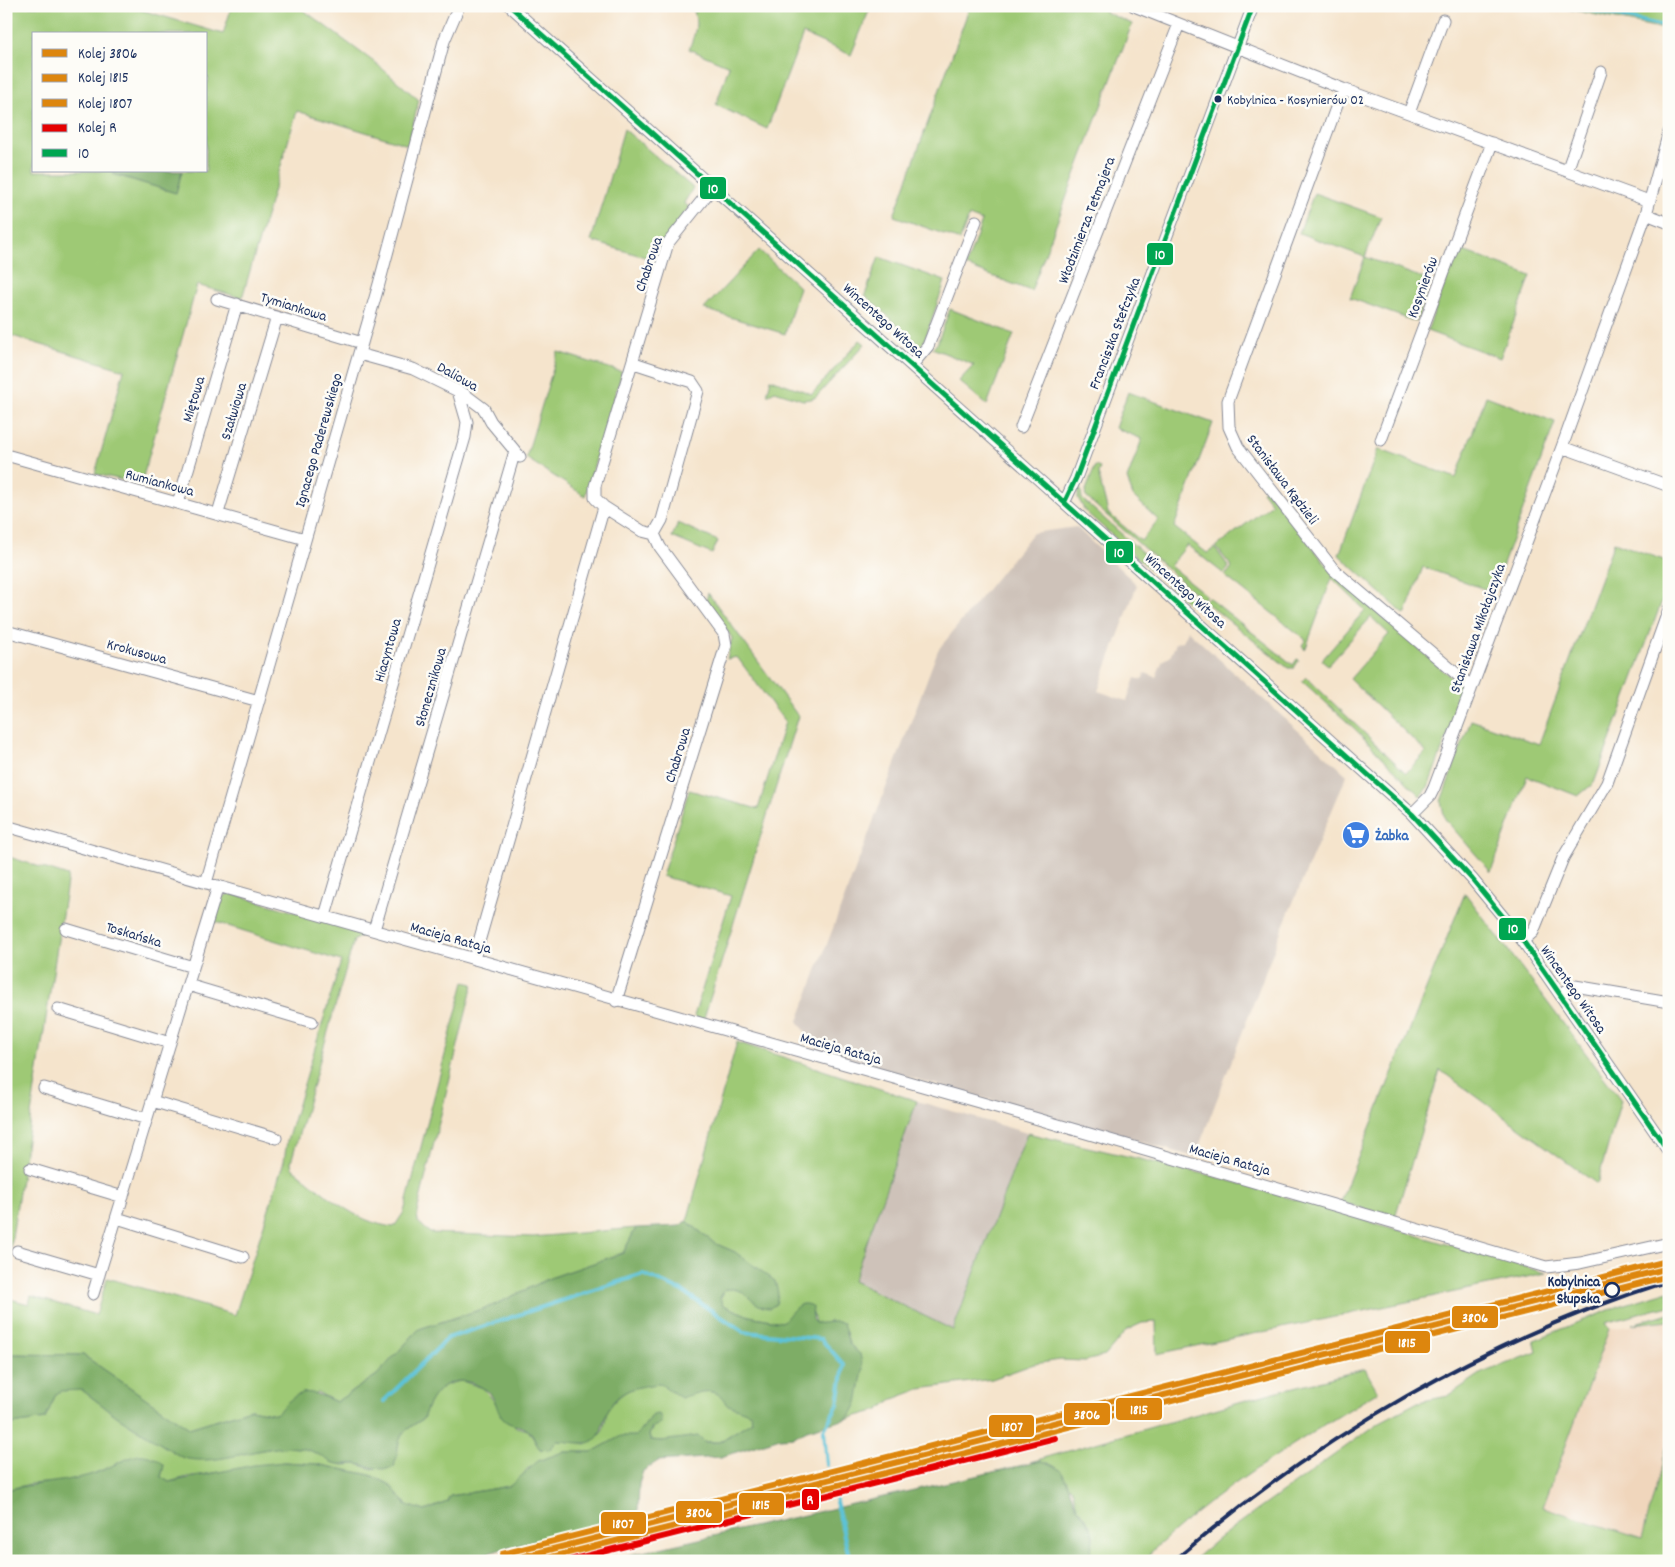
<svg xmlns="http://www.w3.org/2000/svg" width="1675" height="1567" font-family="Dekko,sans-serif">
  <rect width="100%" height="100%" fill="#fdfcf7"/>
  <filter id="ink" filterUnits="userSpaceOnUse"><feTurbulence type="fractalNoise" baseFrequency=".02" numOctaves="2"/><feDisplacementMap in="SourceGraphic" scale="10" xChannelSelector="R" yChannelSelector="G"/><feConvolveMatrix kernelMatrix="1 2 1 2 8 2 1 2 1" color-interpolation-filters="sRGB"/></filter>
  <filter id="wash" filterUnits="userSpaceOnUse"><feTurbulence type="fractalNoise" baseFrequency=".0096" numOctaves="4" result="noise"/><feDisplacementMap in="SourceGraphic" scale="20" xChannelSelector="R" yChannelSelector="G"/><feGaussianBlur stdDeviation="1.12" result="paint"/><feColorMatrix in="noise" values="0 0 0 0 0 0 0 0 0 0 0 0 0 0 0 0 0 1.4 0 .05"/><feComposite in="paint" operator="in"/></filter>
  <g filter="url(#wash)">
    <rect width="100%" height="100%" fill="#f5e4cc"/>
    <path fill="#f0d6bc" d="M1669,1320V1438L1642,1539L1543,1507L1609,1329Z"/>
    <path fill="#cec2b9" d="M1076,527L1137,585L1098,691L1127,701L1135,678L1142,680L1145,673L1156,677L1163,660L1170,657L1176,643L1183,641L1187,630L1347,775L1281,931L1195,1157L820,1052L798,1021L938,650L1033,533Z
      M917,1101L1027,1133L954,1331L853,1281Z"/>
    <path fill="#9ec975" stroke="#5c7c6a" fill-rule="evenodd" d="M6,6H138V9L223,34L232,6H298L378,65L419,100L408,145L297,111L242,298L197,285L141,484L95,474L124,370L6,334ZM34,34H206V77L209,78L206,87V171H182L176,193L113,174L114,171H34Z
      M691,6H871L851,55L803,34L767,129L716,105L729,66L689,49C695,33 700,22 691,6Z
      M970,6H1107L1105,12L1132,24L1031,291L966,266L982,221L969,216L960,240L894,216Z
      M1556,6H1669V30L1568,9Z
      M624,129L693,188L684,203L689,207L666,238L658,261L591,241Z
      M1314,193L1381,217L1365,257L1431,281L1416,322L1350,298L1365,257L1299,233Z
      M1458,249L1531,276L1500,358L1427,331Z
      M759,250L799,287L785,334L704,309Z
      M879,257L945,281L924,342L920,346L865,295Z
      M950,309L1014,334L987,405L959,381L974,365L932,348L937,344Z
      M860,340L865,344L816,397L811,399L803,400L775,391L767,395L771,379L812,394Z
      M558,352L622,372L585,496L526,458Z
      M1128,392L1213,423L1174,527L1207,553L1215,548L1229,567L1224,574L1187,545L1170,566L1206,595L1203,600L1086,497L1085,493L1095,466L1100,468L1098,473L1108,513L1141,541L1158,520L1133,496L1127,479L1142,439L1115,428Z
      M1486,396L1555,422L1493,592L1423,567L1405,615L1339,555L1378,449L1456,478Z
      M1078,489L1081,490L1082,499L1194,598L1190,605L1085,511L1078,498Z
      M1266,489L1333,573L1461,686L1463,694L1428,787L1420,796L1354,728L1302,681L1306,677L1406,773L1426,752L1350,679L1389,634L1371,617L1328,665L1322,660L1365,610L1332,578L1305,650L1302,645L1306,640L1225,576L1232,567L1216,547L1272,504L1262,491Z
      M678,523L718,541L712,554L672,537Z
      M1614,542L1669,562V582L1594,783L1578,796L1527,776L1491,872L1445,819L1441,801L1471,720L1539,744Z
      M708,593L798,716L703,1021L694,1016L731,896L662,876L689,790L758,809L785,722L737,657L727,659L732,638L706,600Z
      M1208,597L1293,665L1297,659L1299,660L1294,668H1288L1204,601Z
      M6,856L68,876L6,1276Z
      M230,893L367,933L354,940L291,1162L292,1168C324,1192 354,1223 394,1227L404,1212L464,982L473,984L417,1212L418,1222L430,1233L533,1237L636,1228L623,1253L550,1278L492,1306L419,1329L377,1375L336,1402L317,1392L276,1414L251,1409L189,1428L83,1355L6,1354V1298L29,1304L31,1296L96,1315L107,1278L235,1315L284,1161L287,1141L341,961L212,921L218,900Z
      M1465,893L1621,1100L1597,1184L1440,1070L1395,1217L1340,1202Z
      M737,1042L917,1101L853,1281L953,1330L1027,1133L1213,1176L1546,1273L1157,1354L1156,1322L1142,1323L1127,1330L1105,1356L1085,1361L1060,1360L1034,1364L992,1379L920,1389L891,1400L879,1410L843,1420C863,1405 859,1376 860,1354L849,1344L846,1332L830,1321L823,1324L815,1323L813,1313L788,1317L782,1322L749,1316L723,1305L720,1298L725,1290L732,1288L743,1291L735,1252L714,1243L687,1221Z
      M1669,1291V1306L1605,1323L1609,1329L1543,1507L1642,1539L1669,1438V1561H1192L1219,1538L1380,1422L1418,1402L1448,1396L1482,1373L1537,1352L1534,1340L1537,1339L1619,1306Z
      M1669,1313V1320L1632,1324Z
      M1365,1369L1378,1392C1295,1443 1212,1492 1142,1561H1089L1093,1536L1086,1518L1077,1507L1072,1489L1041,1461L1030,1462L1267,1394Z
      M462,1381L483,1388L516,1427L528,1430L540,1449L549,1450L557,1441H572L586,1444C590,1441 599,1436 602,1432C605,1427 605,1417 608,1410C618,1393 640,1380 661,1384C668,1386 679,1393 689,1395C708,1381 735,1404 751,1413L752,1421L719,1442L661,1441L651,1440L649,1435L652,1429L653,1415L636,1436L616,1439L592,1452H563L527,1469L522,1477L510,1486L450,1496L447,1502L425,1511L407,1505L389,1484L370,1475L316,1464L284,1462L187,1477L169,1482L161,1477L164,1465L131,1458L88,1476L60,1482L30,1484L6,1490V1425L45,1419L56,1394L61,1390L73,1388L82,1390L118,1417L183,1458L210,1459L279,1447L302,1448L321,1454L331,1462L343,1465L357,1464L373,1469L396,1459C399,1434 402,1432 423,1419C430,1396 437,1384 462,1381Z"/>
    <path fill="#7ead66" stroke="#4c6e62" d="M114,171H182L176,193L113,174Z
      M687,1221L714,1243L735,1252L775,1281L778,1293L776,1304L770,1308C751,1308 745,1284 725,1290L720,1298L723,1305L749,1316L782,1322C792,1314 798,1297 813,1307L812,1319L815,1323C825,1324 832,1320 843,1323L849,1344L860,1354L863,1369L857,1403L851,1415L843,1420L807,1430L794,1437L780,1438L721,1457L658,1461L643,1471L639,1484L638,1511L628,1517L457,1561H6V1490C33,1483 59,1483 86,1476C104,1472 121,1459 139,1455C147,1454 159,1459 164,1465L161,1477L169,1482L254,1465L284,1462L316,1464L370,1475L389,1484L407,1505L425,1511L447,1502L450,1496L510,1486L538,1461L563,1452H592L621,1436H636L653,1415L659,1414L661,1418V1423L652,1428L649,1435L651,1440L661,1441L698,1436L704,1442H719L752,1421L751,1414L726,1404C718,1384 696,1393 681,1398L661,1384C632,1386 611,1392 603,1424C601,1431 600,1438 591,1442C585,1445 566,1441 557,1441L549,1450L540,1449C535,1444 533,1433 528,1430C520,1424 511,1427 503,1419C497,1412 497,1402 491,1395C488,1390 481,1387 475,1384C447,1373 430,1395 423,1419C393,1437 402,1436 394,1467C380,1472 371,1466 357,1464C348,1463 340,1466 331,1462C321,1456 312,1450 300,1448C260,1443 222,1467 183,1458L118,1417L82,1390L61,1391L56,1394L45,1419L6,1425V1354L83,1355L189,1428L251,1409L276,1414C299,1389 304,1387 336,1402L377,1375L419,1329L492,1306L550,1278L623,1253L636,1228L679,1226Z
      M1041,1461C1071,1469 1065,1485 1077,1507C1083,1517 1093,1525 1093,1538C1093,1545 1090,1553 1089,1561H603Z"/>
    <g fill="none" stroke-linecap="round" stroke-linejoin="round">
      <path stroke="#5cc3d9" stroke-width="4" d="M1573,6L1669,27
        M384,1401L448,1338L643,1274L682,1291L744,1332L821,1339L844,1365L838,1404L824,1430L827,1465
        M834,1493L850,1561"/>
    </g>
  </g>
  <g filter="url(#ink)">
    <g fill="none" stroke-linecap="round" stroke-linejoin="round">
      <defs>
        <path id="minor" d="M510,6L1412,814L1472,879L1523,941L1669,1152
          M1134,6L1343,89L1649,201
          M1343,89L1228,401L1229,427L1238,447L1334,570L1472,687
          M1409,113L1443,20
          M1567,171L1601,72
          M1646,214L1669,223
          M217,299L362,343
          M359,354L413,369L464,394L484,409L491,422L520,457
          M912,365L928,346L976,221
          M1021,427L1179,24
          M1381,440L1492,143
          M1562,447L1669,486
          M6,455L305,539
          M1065,501L1076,478L1253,6
          M178,503L237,304
          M604,507L595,498V486L668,243L713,187
          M218,513L277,317
          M6,631L259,701
          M1412,814L1430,796L1434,788L1562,447L1646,214L1669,132
          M6,826L1014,1112L1546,1267L1580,1263L1669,1243
          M206,883L379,284L444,41L459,6
          M325,916L465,437L467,422L458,391
          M66,929L193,967
          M374,930L515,451
          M1523,941L1533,932L1563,858L1607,783L1669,609
          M474,959L604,507L642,531L654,534
          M188,985L312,1022
          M1560,994L1575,986L1669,1002
          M616,1001L726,645L724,634L660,547L654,534L662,520L698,391L692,382L634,363
          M58,1009L170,1043
          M44,1088L147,1119
          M152,1101L276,1138
          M30,1169L123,1197
          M117,1218L243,1257
          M17,1251L99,1275
          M93,1294L218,886"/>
      </defs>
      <use href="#minor" stroke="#888a95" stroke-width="13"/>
      <use href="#minor" stroke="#fff" stroke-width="11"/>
      <path stroke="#1b2f5e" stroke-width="4" d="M1174,1561C1318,1436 1486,1339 1669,1281"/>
      <defs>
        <path id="bus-1" d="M510,6L1412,814L1472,879L1523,941L1669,1152
          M1065,501L1076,478L1253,6"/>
      </defs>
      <use href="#bus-1" stroke="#fdfcf7" stroke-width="9"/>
      <use href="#bus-1" stroke="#00a651" stroke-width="5"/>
      <defs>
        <path id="rail-1" d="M505,1561L1669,1268"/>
        <path id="rail-2" d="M536,1561L1669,1276"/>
        <path id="rail-3" d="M502,1554L1667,1261"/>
        <path id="rail-4" d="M566,1561L1055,1438"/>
      </defs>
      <use href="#rail-1" stroke="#fdfcf7" stroke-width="10"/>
      <use href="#rail-2" stroke="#fdfcf7" stroke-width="10"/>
      <use href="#rail-3" stroke="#fdfcf7" stroke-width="10"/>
      <use href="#rail-4" stroke="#fdfcf7" stroke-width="10"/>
      <use href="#rail-1" stroke="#dd860e" stroke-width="6"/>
      <use href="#rail-2" stroke="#dd860e" stroke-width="6"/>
      <use href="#rail-3" stroke="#dd860e" stroke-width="6"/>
      <use href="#rail-4" stroke="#e50000" stroke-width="6"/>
    </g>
  </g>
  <defs>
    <symbol id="supermarket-disc" viewBox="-11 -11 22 22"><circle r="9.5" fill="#3f7fe0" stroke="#fdfcf7"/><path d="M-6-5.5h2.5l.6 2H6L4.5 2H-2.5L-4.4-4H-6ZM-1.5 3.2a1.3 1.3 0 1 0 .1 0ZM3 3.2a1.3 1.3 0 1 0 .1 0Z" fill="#fff"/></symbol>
  </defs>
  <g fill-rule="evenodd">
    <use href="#supermarket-disc" x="1340" y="819" width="32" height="32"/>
  </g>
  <circle fill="#1b2f5e" stroke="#fdfcf7" stroke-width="2" cx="1218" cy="99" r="4.5"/>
  <circle fill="#fdfcf7" stroke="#1b2f5e" stroke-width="2.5" cx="1612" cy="1290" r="7"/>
  <g text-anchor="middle" stroke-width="5" stroke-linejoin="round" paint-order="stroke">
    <g font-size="14" fill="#1b2f5e" stroke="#fdfcf7" text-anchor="start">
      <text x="1227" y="104">Kobylnica - Kosynierów 02</text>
    </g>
    <g font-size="15" fill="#1b2f5e" stroke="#fdfcf7">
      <text transform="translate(1086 220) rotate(-69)" y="5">Włodzimierza Tetmajera</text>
      <text transform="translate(648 264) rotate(-71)" y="5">Chabrowa</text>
      <text transform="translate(1422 287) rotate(-70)" y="5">Kosynierów</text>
      <text transform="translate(294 306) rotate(17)" y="5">Tymiankowa</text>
      <text transform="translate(884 320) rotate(42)" y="5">Wincentego Witosa</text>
      <text transform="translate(1114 333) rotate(-69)" y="5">Franciszka Stefczyka</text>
      <text transform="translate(458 376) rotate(29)" y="5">Daliowa</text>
      <text transform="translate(193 399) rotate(-73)" y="5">Miętowa</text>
      <text transform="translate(233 411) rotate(-73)" y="5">Szałwiowa</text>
      <text transform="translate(318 440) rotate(-74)" y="5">Ignacego Paderewskiego</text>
      <text transform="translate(1283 479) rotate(53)" y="5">Stanisława Kądzieli</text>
      <text transform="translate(160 482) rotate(15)" y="5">Rumiankowa</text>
      <text transform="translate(1186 590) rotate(42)" y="5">Wincentego Witosa</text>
      <text transform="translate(1477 628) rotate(-70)" y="5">Stanisława Mikołajczyka</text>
      <text transform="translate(387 650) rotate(-74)" y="5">Hiacyntowa</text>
      <text transform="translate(137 651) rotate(15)" y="5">Krokusowa</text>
      <text transform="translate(430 687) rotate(-74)" y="5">Słonecznikowa</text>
      <text transform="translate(677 755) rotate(-73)" y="5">Chabrowa</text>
      <text transform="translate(134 934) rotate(17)" y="5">Toskańska</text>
      <text transform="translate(451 937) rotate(16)" y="5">Macieja Rataja</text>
      <text transform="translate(1574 989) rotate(55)" y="5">Wincentego Witosa</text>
      <text transform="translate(841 1048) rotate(16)" y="5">Macieja Rataja</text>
      <text transform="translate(1230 1159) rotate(16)" y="5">Macieja Rataja</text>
    </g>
    <g font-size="15" font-weight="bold" fill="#366cbe" stroke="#fdfcf7" text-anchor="start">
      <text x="1375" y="840">Żabka</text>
    </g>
    <g font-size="15" font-weight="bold" fill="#1b2f5e" stroke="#fdfcf7" text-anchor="end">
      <text x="1600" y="1286">Kobylnica<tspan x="1600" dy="17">Słupska</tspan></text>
    </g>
  </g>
  <g stroke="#fdfcf7" stroke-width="2">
    <rect x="699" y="176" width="28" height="24" rx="5" fill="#00a651"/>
    <rect x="1146" y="242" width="28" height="24" rx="5" fill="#00a651"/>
    <rect x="1105" y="540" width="29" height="24" rx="5" fill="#00a651"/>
    <rect x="1498" y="917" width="29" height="24" rx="5" fill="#00a651"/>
    <rect x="1451" y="1305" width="48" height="24" rx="5" fill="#dd860e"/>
    <rect x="1384" y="1330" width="47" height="24" rx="5" fill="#dd860e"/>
    <rect x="1115" y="1397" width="48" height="24" rx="5" fill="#dd860e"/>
    <rect x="1063" y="1402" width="48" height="24" rx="5" fill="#dd860e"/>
    <rect x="988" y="1414" width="47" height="24" rx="5" fill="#dd860e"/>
    <rect x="801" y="1488" width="19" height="23" rx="5" fill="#e50000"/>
    <rect x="738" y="1492" width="47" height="24" rx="5" fill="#dd860e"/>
    <rect x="675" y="1500" width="48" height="24" rx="5" fill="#dd860e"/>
    <rect x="600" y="1511" width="47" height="24" rx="5" fill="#dd860e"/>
  </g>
  <g font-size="14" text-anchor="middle" font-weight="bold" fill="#fff">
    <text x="713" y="193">10</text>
    <text x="1160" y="259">10</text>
    <text x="1119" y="557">10</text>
    <text x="1513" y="933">10</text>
    <text x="1475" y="1322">3806</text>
    <text x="1407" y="1347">1815</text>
    <text x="1139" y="1414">1815</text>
    <text x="1087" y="1419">3806</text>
    <text x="1012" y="1431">1807</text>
    <text x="810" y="1504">R</text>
    <text x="761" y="1509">1815</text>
    <text x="699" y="1517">3806</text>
    <text x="623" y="1528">1807</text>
  </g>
  <rect width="1675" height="1567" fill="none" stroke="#fdfcf7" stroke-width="25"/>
  <rect x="32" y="32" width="175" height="140" fill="#fdfcf7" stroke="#a3aaba"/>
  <rect x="42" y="49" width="25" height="8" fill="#dd860e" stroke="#a3aaba"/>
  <text x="78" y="58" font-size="15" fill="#1b2f5e">Kolej 3806</text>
  <rect x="42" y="74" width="25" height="8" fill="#dd860e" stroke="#a3aaba"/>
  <text x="78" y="82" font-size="15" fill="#1b2f5e">Kolej 1815</text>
  <rect x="42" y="99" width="25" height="8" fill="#dd860e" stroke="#a3aaba"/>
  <text x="78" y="108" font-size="15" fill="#1b2f5e">Kolej 1807</text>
  <rect x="42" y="124" width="25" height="8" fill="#e50000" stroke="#a3aaba"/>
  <text x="78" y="132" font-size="15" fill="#1b2f5e">Kolej R</text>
  <rect x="42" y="149" width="25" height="8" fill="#00a651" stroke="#a3aaba"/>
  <text x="78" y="158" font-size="15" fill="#1b2f5e">10</text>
</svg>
